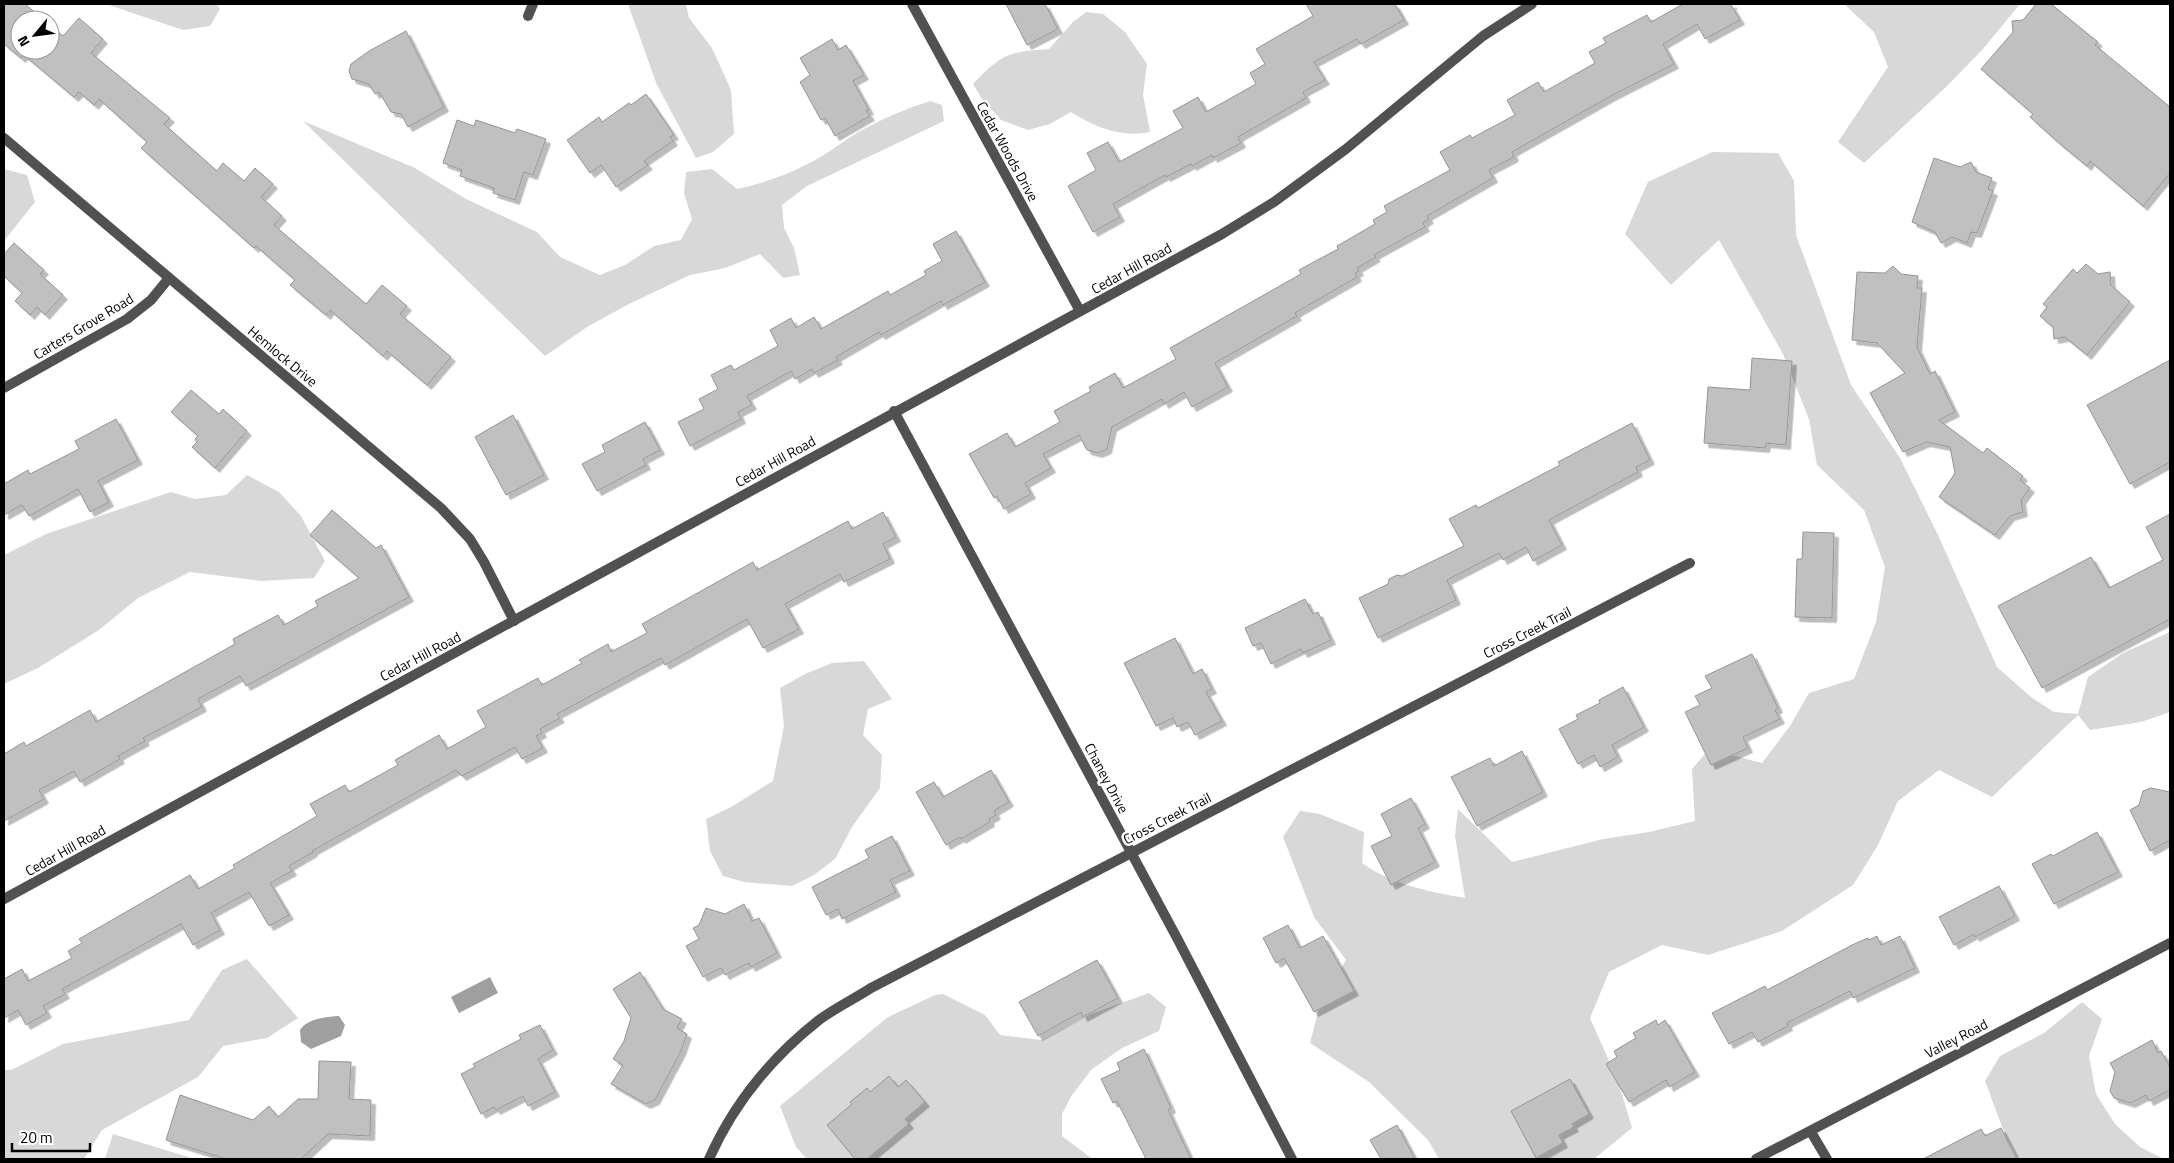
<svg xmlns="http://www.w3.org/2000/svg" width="2174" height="1163" viewBox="0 0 2174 1163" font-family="'Titillium Web',sans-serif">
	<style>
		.green { fill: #d8d8d8 }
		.water { fill: #9f9f9f }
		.building { fill: #c0c0c0; stroke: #959595; filter: url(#shadow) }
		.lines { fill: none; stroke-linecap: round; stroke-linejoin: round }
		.minor { stroke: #515151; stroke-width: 10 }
		.labels { text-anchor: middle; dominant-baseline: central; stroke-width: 5; stroke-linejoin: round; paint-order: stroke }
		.street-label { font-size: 14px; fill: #000; stroke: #fff }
	</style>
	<defs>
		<filter id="shadow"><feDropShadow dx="4.5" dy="4.5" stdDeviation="0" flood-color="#0004"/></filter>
	</defs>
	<rect width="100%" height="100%" fill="#fff"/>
	<g class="green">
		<polygon points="106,4 217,4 220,9 210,26 183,30"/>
		<polygon points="628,4 686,4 689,18 712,48 731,90 734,134 713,152 696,158 657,85"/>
		<polygon points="1844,4 2020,4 1983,49 1948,85 1864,163 1838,142 1888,67 1874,32"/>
		<path d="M1086,12L1103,14L1125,32L1147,64L1143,95L1150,132C1121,138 1095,127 1071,112L1050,124L1028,130L1001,120L982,99L973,84C1002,54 1007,52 1049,49L1073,22Z"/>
		<path d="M930,101L942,105L944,121L807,186L782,205L784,228L794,248L800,275L783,278L760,254L725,268L690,275L629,304L587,327L545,356L303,121L415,168L466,199L537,232L560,257L600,275L625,265L654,246L681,240L692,219L684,193L686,172L712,169L737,189C766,183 795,172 822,156C834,149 845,140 857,133C879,120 905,109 930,101Z"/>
		<path d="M1712,152L1778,153L1794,181L1796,235L1851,385L1900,458L1938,535L1997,667L2031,697L2054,712L2078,714L2088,677L2123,653L2170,632V712L2141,722L2090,730L2078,715L1992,797L1939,770L1898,801L1878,845L1853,885L1782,931L1708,955L1662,945L1609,972L1590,1018L1618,1081L1632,1128L1594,1159H1439L1428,1140L1369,1082L1310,1043L1321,1000L1346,960L1314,917L1283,837L1300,811L1320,814L1364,832L1362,863C1390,884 1430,892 1465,898L1455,836L1458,809L1512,862L1603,839L1649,832L1695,821L1692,769L1709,749L1762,763L1790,726L1809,693L1854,679L1876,622L1885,567L1864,510L1817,465L1809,419L1783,354L1719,240L1671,285L1625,234L1648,182Z"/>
		<polygon points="4,169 27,175 35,202 4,241"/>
		<polygon points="247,475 279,492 301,516 325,561 314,578 261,581 190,572 138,598 99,630 38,668 4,684 4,555 46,534 171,492 195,499 226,495"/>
		<polygon points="864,661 892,699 868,709 863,735 882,755 880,788 852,827 835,859 814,875 792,886 744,882 723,876 710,851 706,819 731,807 773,781 784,726 780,688 805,674 832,663"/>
		<polygon points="247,959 298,1018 267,1038 223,1046 198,1077 102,1130 84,1159 4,1159 4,1070 11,1070 63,1044 189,1020 222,970"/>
		<polygon points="1149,993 1166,1007 1159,1031 1122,1048 1092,1069 1072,1095 1062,1114 1062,1136 1091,1158 1126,1159 807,1159 796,1147 780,1106 888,1017 935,995 943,994 985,1015 1000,1035 1042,1040 1091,1014"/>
		<polygon points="2082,1002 2102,1019 2089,1056 2096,1094 2115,1124 2140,1147 2164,1159 2010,1159 2007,1140 1985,1081 2000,1056 2044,1033"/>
		<polygon points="113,1134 195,1159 105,1159"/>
	</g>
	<g class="water">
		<polygon points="490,977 498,993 459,1013 451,997"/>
		<path d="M339,1016L345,1025L341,1036L311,1049L301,1042L300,1030C308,1018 326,1017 339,1016Z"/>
	</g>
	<g class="building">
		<polygon points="4,4 25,4 44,20 20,20 20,50 50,50 50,25 63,36 79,18 103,39 91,53 170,118 164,124 217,171 223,163 244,181 255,168 273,184 261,197 282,216 274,225 366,304 382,285 407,306 400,314 451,357 427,385 387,351 383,356 330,310 326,315 290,285 295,280 256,246 254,248 141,148 147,142 99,99 94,105 79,92 74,97 24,55 21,58 4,44"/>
		<polygon points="1006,4 1045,4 1058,29 1027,45"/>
		<polygon points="1306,4 1395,4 1404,20 1361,44 1357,39 1314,62 1325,80 1303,92 1306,98 1238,137 1241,143 1213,158 1212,155 1192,166 1191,164 1166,177 1165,175 1113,204 1120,217 1093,232 1068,186 1096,170 1087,153 1108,142 1119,162 1183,128 1173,111 1198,97 1206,112 1256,84 1250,73 1265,64 1256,49 1313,16"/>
		<polygon points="1683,4 1733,4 1731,5 1740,20 1705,39 1697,24 1663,44 1674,64 1613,95 1512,152 1514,157 1489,170 1493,178 1427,216 1429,219 1423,223 1425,227 1374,255 1376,257 1357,268 1359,271 1355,273 1357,277 1295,313 1297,316 1215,363 1228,387 1192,407 1184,392 1164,404 1162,399 1112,427 1107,449 1098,453 1087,450 1079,435 1043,454 1051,468 1025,483 1031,494 1004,509 997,496 994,498 969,454 1007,433 1015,447 1060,422 1054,411 1091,391 1089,387 1115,373 1123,388 1176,359 1170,348 1301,274 1299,270 1338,249 1337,246 1375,224 1373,220 1387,212 1384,206 1450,170 1440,152 1470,135 1472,138 1515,115 1507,100 1538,82 1544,92 1595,63 1589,52 1606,43 1603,38 1647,15 1651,22"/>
		<polygon points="2036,4 2051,4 2098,42 2095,45 2170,107 2170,173 2143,206 2090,161 2087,166 2059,143 2030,117 2033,114 1981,69 2013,32 2012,21 2023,20"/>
		<polygon points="406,31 444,107 408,127 401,114 391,112 379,92 375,94 369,84 352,79 349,71 351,64 369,51"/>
		<polygon points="832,39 838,50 846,45 864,75 853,81 869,110 866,111 870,116 835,136 825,118 821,120 800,82 810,75 800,58"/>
		<polygon points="646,94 674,135 670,137 673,141 644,161 648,165 616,187 601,165 590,173 567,140 599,117 602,122 629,103 631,105"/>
		<polygon points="457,120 474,126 476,120 515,133 517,129 546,139 533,175 524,172 515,200 493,193 494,188 460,176 462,170 443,163"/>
		<polygon points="1934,158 1960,167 1971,162 1976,172 1992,178 1988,189 1993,191 1977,233 1971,232 1967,243 1952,237 1941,243 1935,232 1912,222"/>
		<polygon points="956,231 985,282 943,305 941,301 881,335 879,332 836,357 838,360 814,373 812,369 795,379 791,371 747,396 752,405 738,412 741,419 690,446 678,422 704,409 699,399 718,389 711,375 731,365 734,370 778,346 770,330 791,318 796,328 814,317 821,329 888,291 890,295 926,275 924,271 942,261 933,244"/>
		<polygon points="14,243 44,270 40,274 63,295 45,315 37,307 30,315 15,301 22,293 4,276 4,254"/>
		<polygon points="2086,264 2098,274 2110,272 2111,285 2130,302 2087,355 2065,337 2054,339 2053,327 2040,316 2047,307 2043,304 2073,269 2077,273"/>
		<polygon points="1893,266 1901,274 1918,276 1917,288 1922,288 1917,347 1930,374 1935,371 1955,412 1939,420 1983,453 1987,448 2023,476 2020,480 2030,488 2021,500 2023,512 2010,516 1995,535 1939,497 1955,473 1950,447 1926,442 1903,452 1870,393 1905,373 1877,343 1852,340 1857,272 1885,273"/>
		<polygon points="1752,358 1792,361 1786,445 1766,443 1765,448 1704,443 1708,387 1750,390"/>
		<polygon points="2170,360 2170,462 2130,484 2087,405"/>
		<polygon points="191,390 219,414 223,409 247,431 215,468 192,447 197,442 195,439 198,436 171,412"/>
		<polygon points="513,415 544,475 506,495 475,437"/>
		<polygon points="116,419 138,460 98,481 109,502 90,512 78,489 29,516 22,505 4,515 4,484 28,470 30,474 79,449 75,441"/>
		<polygon points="645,422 660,450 643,459 646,465 597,491 582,464 605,452 602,445"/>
		<polygon points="1632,423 1650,460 1636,467 1638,472 1549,520 1562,545 1533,561 1526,547 1503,560 1499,553 1447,580 1456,600 1378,638 1359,598 1388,584 1389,579 1397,575 1402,576 1464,546 1449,519 1476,505 1478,508 1560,465 1558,462"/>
		<polygon points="332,510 376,548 381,545 409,597 246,686 240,676 198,699 202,707 143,738 145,741 118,756 120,759 80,782 74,771 39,790 44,799 4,821 4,754 24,742 26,746 90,710 96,722 235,644 233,639 278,615 284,625 318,606 315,601 359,578 310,535"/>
		<polygon points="883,512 896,537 883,544 890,559 844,582 840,574 785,604 799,629 763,648 747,619 665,665 661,658 557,714 560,718 540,729 542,733 536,736 543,748 522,759 515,747 462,776 456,770 312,851 313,852 289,866 292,871 270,883 289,915 269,926 249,892 211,913 220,930 193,945 181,924 62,989 65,994 43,1006 47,1013 26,1025 18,1010 4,1018 4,979 22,969 28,981 72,958 68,951 82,943 79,939 190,875 198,889 235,868 233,865 317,816 310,804 345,785 349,792 398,765 395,760 439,735 447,749 486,727 477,711 538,678 542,685 582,663 579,660 608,644 611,652 647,633 642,624 753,562 757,570 848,521 852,529"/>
		<polygon points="2170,514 2170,619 2042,688 1998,606 2091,557 2109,588 2163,560 2146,527"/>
		<polygon points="1803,532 1834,533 1832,618 1795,617 1797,559 1802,559"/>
		<polygon points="1305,599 1313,614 1318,612 1331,640 1303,653 1301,649 1271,664 1261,643 1253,646 1245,628"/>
		<polygon points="1175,638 1193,674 1202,669 1212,689 1206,692 1222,721 1195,735 1188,722 1177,727 1173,718 1156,726 1124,663"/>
		<polygon points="1752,654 1778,708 1775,710 1780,719 1743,737 1748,748 1711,765 1685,712 1700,705 1695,696 1712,688 1705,676"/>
		<polygon points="1623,687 1644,727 1612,745 1618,757 1600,767 1594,755 1578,764 1559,729 1578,719 1576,715 1600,703 1599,700"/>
		<polygon points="1522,751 1543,792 1477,826 1451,777 1490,758 1494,766"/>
		<polygon points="991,770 1009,802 994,811 996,815 989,819 990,822 961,839 960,837 946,845 916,792 934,782 943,797"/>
		<polygon points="2151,788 2170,792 2170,840 2150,851 2130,810 2139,805 2143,791"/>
		<polygon points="1411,798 1425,824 1418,828 1435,862 1391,885 1371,846 1392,836 1381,814"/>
		<polygon points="2097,832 2118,872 2054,904 2032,864 2051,854 2053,856"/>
		<polygon points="892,836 910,871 890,880 896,892 842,919 838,909 826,915 812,887 869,858 865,850"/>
		<polygon points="1999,886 2015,916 1975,937 1974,934 1954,945 1939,917"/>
		<polygon points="744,904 752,921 759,918 777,953 751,967 749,963 725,975 721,968 703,977 686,946 699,939 693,928 699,925 706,908 725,914"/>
		<polygon points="1288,925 1300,948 1323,936 1354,991 1314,1012 1284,958 1276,963 1263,938"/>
		<polygon points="1877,936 1881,945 1900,936 1915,968 1853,998 1850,991 1787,1023 1788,1026 1758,1042 1752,1032 1729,1044 1712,1013 1765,986 1767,990 1854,944 1868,938 1869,940"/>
		<polygon points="1097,960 1118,998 1083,1017 1081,1012 1038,1036 1019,1002"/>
		<polygon points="640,972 663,1009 682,1019 677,1028 687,1034 681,1051 655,1100 646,1104 611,1084 623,1065 613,1059 624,1041 631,1018 613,989"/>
		<polygon points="1656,1020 1658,1025 1665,1020 1695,1072 1669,1087 1666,1080 1629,1102 1606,1064 1617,1057 1614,1051 1636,1038 1633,1033"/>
		<polygon points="540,1025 553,1050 538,1059 555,1092 528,1106 523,1096 496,1110 494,1107 481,1114 461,1074 475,1067 473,1064 521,1039 519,1035"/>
		<polygon points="2152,1040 2158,1053 2161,1051 2170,1067 2170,1090 2149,1101 2146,1095 2131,1103 2114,1098 2110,1091 2115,1072 2110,1063"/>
		<polygon points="1144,1049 1171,1108 1168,1110 1191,1159 1146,1159 1117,1101 1113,1103 1101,1079 1120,1070 1117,1063"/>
		<polygon points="319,1061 351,1062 349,1099 371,1100 370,1136 328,1134 301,1159 226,1159 166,1140 180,1095 253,1120 269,1106 278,1117 298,1099 318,1099"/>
		<polygon points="889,1076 898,1087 906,1080 925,1102 905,1119 909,1124 867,1159 855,1159 827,1125 852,1104 850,1102 867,1088 870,1092"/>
		<polygon points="1570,1079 1589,1114 1572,1124 1574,1127 1559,1135 1563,1143 1536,1158 1511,1111"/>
		<polygon points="1397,1125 1415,1159 1381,1159 1370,1140"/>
		<polygon points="2001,1128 2017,1159 1923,1159 1981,1129 1985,1136"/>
	</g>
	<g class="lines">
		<g class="minor">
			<polyline points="912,4 1080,311"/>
			<polyline points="528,16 533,4"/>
			<polyline points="4,138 441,508 470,539 484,562 514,621"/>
			<polyline points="4,388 127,319 151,300 169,278"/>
			<polyline points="894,411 1177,938 1292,1159"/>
			<path d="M4,899C408,675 816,456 1222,234L1274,202L1346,149L1483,36L1532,4"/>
			<polyline points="1811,1132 1827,1159"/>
			<path d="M709,1159C733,1105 772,1057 819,1020C835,1008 854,999 871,988L1690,563"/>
			<polyline points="1756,1159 2170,943"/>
		</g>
	</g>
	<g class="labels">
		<g class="street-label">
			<text transform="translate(1008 151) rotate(61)">Cedar Woods Drive</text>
			<text transform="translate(1131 268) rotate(-29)">Cedar Hill Road</text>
			<text transform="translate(83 326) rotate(-31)">Carters Grove Road</text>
			<text transform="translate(283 356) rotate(40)">Hemlock Drive</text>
			<text transform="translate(775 461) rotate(-29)">Cedar Hill Road</text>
			<text transform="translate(1527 632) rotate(-27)">Cross Creek Trail</text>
			<text transform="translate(420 656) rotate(-28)">Cedar Hill Road</text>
			<text transform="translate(1107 778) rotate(62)">Chaney Drive</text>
			<text transform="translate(1167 818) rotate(-27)">Cross Creek Trail</text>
			<text transform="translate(65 850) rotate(-29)">Cedar Hill Road</text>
			<text transform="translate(1956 1038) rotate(-27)">Valley Road</text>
		</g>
	</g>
	<rect width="2174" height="1163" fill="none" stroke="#000000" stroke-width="10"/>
	<g transform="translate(35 35) rotate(241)"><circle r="24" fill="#ffffff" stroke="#999999"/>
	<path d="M0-4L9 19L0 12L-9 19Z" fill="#000000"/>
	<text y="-8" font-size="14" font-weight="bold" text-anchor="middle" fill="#000000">N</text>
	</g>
	<path d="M12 1143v8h78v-8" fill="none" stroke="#000000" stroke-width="2.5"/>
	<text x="20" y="1143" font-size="15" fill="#000000" stroke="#ffffff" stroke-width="4" paint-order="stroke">20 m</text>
</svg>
